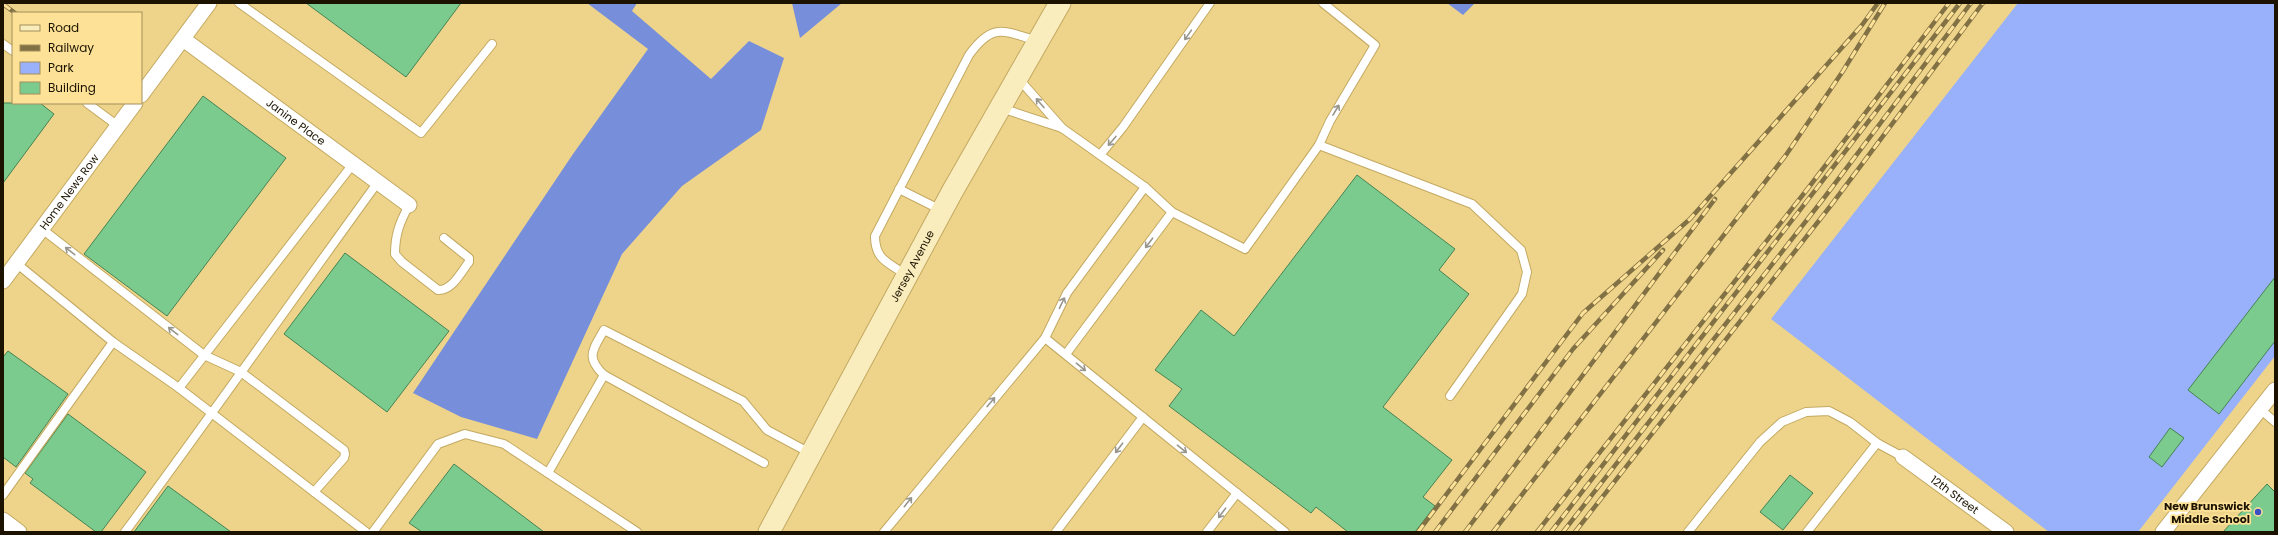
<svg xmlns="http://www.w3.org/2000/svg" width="2278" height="535" viewBox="0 0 2278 535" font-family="Poppins,sans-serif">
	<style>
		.green { fill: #99b1fa }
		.forest { fill: #778eda }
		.building { fill: #7ccb8e; stroke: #458354 }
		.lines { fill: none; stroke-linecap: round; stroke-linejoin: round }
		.lane-casing { stroke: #c3a961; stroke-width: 10 }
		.street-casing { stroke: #c3a961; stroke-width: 17 }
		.secondary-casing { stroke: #c3a961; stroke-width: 23 }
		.lane { stroke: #fff; stroke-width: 8 }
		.street { stroke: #fff; stroke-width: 15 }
		.secondary { stroke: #f9ecbd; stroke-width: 21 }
		.rail-casing { stroke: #827144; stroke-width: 4.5 }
		.rail { stroke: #fce197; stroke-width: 3; stroke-dasharray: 9; stroke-linecap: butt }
		.oneway { stroke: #98958c }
		.poi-dot { fill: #3a4fc2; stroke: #fce197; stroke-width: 1.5 }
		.labels { text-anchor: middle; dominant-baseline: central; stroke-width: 3.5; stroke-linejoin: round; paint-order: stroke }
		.street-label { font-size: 11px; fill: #1b1300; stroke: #fce197 }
		.poi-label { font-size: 11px; font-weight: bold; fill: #1b1300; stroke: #fce197; text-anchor: end }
	</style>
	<rect width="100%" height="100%" fill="#eed48b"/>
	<polygon class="green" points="2018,3 2275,3 2275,356 2138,532 2049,532 1771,319"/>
	<g class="forest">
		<polygon points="587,3 637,3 632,11 711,79 749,41 784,58 761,130 682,186 622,254 537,439 461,417 413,393 573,154 648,49"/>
		<polygon points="792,3 842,3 800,38"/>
		<polygon points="1447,3 1475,3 1463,15"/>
	</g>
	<g class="building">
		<polygon points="306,3 461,3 406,77"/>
		<polygon points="203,96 286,158 167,316 84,254"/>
		<polygon points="3,103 40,103 54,114 3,183"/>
		<polygon points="1357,175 1455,249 1439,270 1469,294 1383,407 1452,460 1423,497 1435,506 1415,532 1348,532 1316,507 1311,513 1169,406 1182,389 1155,370 1201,310 1234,336"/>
		<polygon points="345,253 449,331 387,412 284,334"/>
		<polygon points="2275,277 2275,341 2219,414 2188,390"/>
		<polygon points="8,351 68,394 16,467 3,457 3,357"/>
		<polygon points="68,414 146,472 101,532 96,532 30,483 33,479 25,473"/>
		<polygon points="2170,428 2184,438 2162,467 2149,457"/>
		<polygon points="454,464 544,532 422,532 409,523"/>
		<polygon points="1790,475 1813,493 1783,530 1760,512"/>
		<polygon points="2267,484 2275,492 2275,532 2223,532"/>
		<polygon points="168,486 231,532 134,532"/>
	</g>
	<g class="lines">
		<defs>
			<g id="lane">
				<polyline points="239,3 421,133 492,44"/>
				<polyline points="3,44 13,51"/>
				<polyline points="1018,78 1062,128"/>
				<polyline points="87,103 118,126"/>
				<polyline points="1001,108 1062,128 1145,187 1172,212 1245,249 1319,145 1472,204 1521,250 1527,272 1522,294 1450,396"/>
				<polyline points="1319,145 1330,121 1375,45 1323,3"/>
				<polyline points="1100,155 1123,127 1210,3"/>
				<polyline points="899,189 941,210"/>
				<path d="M409,205C400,222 395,234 395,254L402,262L438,290C452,291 461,272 469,262V258L444,238"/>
				<polyline points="42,229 204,355 241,372 344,450 345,454 344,458 314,492"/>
				<polyline points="16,263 113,342 179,388 366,532"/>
				<path d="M906,275C888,262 875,260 875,236L969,55C993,22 1003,31 1038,41"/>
				<polyline points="1045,338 1067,293 1145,187"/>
				<polyline points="1066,354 1172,212"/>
				<polyline points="179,388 353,164"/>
				<polyline points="2260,409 2275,422"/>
				<polyline points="1877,443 1903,457"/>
				<path d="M764,463L604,375C585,357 593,350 604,330L743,401L767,430L810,453"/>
				<polyline points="548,473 604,375"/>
				<polyline points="3,495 113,342"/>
				<path d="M125,532C211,416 293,299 378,182"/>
				<polyline points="373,532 438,444 465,434 504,444 637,532"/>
				<polyline points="884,532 1045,338 1285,532"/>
				<polyline points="1056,532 1143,417"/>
				<polyline points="1207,532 1237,493"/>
				<polyline points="1688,532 1760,442 1782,422 1806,412 1829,411 1850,422 1877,443 1807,532"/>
			</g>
			<g id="street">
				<path id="s1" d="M183,39L409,205"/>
				<polyline points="141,95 209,3"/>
				<path id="s2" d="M3,281L135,103"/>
				<path id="s3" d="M1903,457L2006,532"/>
				<polyline points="3,520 19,532"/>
				<polyline points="2163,532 2275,390"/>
			</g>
			<g id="secondary">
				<path id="s4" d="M769,532L952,192L1060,3"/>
			</g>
		</defs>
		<use href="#lane" class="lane-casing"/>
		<use href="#street" class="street-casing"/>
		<use href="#secondary" class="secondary-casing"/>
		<use href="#lane" class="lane"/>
		<use href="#street" class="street"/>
		<use href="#secondary" class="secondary"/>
		<defs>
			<g id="rail">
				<polyline points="3,4 15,13"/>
				<polyline points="1418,532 1583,313 1690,219 1862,25 1878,3"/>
				<polyline points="1435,532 1573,349 1663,250"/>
				<polyline points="1465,532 1715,199"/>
				<polyline points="1493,532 1786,155 1843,71 1885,3"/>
				<polyline points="1537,532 1809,187 1949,3"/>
				<polyline points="1551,532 1960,3"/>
				<polyline points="1563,532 1824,198 1971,3"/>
				<polyline points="1575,532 1832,204 1983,3"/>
			</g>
		</defs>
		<use href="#rail" class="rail-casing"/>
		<use href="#rail" class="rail"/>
	</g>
	<defs><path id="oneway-shaft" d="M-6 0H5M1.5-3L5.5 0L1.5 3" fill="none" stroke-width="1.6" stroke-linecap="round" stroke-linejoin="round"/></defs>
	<g class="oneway">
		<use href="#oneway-shaft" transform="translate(1188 35) rotate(125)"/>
		<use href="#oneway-shaft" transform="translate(1040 103) rotate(-131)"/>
		<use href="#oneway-shaft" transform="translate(1336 110) rotate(-59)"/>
		<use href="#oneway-shaft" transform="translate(1112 141) rotate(131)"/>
		<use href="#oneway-shaft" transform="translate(1149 243) rotate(127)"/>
		<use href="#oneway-shaft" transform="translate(70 251) rotate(-142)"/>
		<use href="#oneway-shaft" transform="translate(1062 303) rotate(-64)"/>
		<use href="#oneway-shaft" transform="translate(173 331) rotate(-142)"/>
		<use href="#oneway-shaft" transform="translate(1081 367) rotate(39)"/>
		<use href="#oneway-shaft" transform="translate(991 402) rotate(-50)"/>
		<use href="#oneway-shaft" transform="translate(1119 448) rotate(127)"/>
		<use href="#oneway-shaft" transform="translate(1182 449) rotate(39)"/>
		<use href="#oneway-shaft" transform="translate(908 502) rotate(-51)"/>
		<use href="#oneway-shaft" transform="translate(1222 513) rotate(127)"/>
	</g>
	<circle class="poi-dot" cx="2258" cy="512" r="4"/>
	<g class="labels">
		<g class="street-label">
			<text stroke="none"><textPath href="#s1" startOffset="140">Janine Place</textPath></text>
			<text stroke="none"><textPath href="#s2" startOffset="111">Home News Row</textPath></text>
			<text stroke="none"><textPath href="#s4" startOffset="302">Jersey Avenue</textPath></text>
			<text stroke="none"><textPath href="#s3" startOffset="64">12th Street</textPath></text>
		</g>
		<g class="poi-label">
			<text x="2250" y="506">New Brunswick<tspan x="2250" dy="13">Middle School</tspan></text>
		</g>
	</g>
	<rect width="2278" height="535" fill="none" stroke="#1b1300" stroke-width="8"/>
	<rect x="12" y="12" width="130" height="92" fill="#fce197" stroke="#a28f5b"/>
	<rect x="20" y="25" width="20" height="6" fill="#f9ecbd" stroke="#a28f5b"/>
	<text x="48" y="32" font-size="12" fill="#1b1300">Road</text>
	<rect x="20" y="45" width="20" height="6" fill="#827144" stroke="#a28f5b"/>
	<text x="48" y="52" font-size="12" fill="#1b1300">Railway</text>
	<rect x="20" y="62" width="20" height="12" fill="#99b1fa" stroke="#a28f5b"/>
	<text x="48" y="72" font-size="12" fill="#1b1300">Park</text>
	<rect x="20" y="82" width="20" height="12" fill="#7ccb8e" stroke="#a28f5b"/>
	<text x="48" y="92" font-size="12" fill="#1b1300">Building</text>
</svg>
